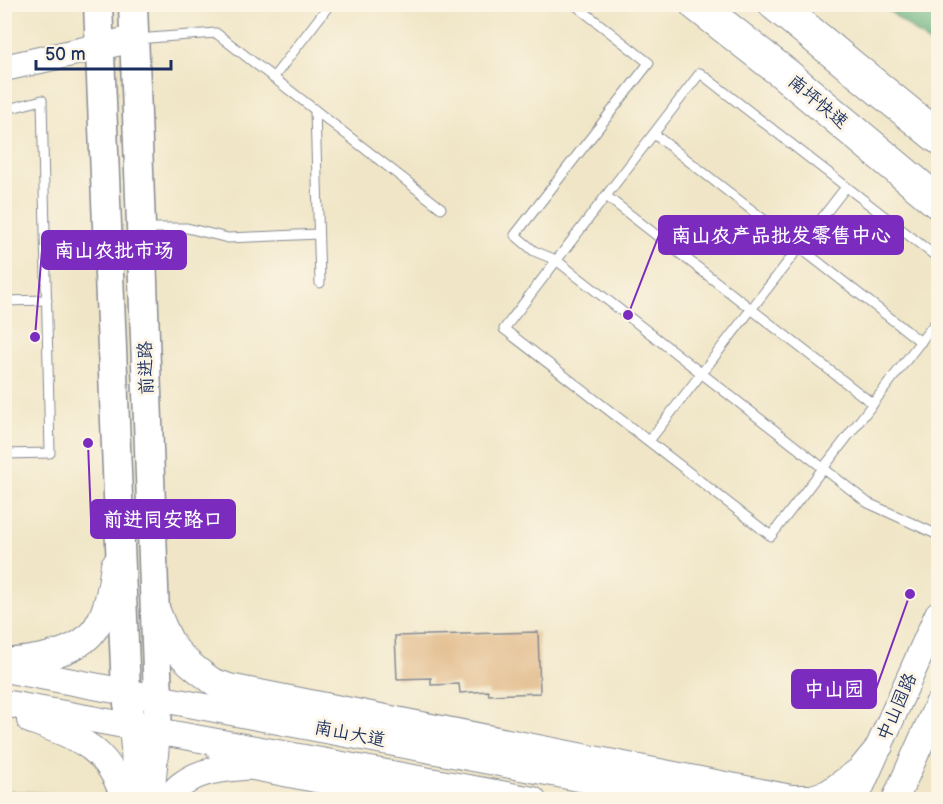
<svg xmlns="http://www.w3.org/2000/svg" width="943" height="804" viewBox="0 0 943 804" font-family="'Balsamiq Sans','LXGW WenKai TC',sans-serif">
	<style>
		.green { fill: #7ed091; stroke: #4c8078; stroke-width: 1.5 }
		.forest { fill: #66b27b; stroke: #40706c; stroke-width: 1.5 }
		.building { fill: #e1b988 }
		.lines { fill: none; stroke-linecap: round; stroke-linejoin: round }
		.lane-casing { stroke: #868a92; stroke-width: 11 }
		.secondary-casing { stroke: #868a92; stroke-width: 28 }
		.primary-casing { stroke: #868a92; stroke-width: 31 }
		.highway-casing { stroke: #868a92; stroke-width: 35 }
		.lane { stroke: #fff; stroke-width: 9 }
		.secondary { stroke: #fff; stroke-width: 26 }
		.primary { stroke: #fff; stroke-width: 28 }
		.highway { stroke: #fff; stroke-width: 33 }
		.labels { text-anchor: middle; dominant-baseline: central; stroke-width: 6; stroke-linejoin: round; paint-order: stroke }
		.street-label { font-size: 18px; fill: #1b2f5e; stroke: #fcf5e5 }
		.leader { fill: none; stroke: #7b2cbf; stroke-width: 2 }
		.callout-dot { fill: #7b2cbf; stroke: #fcf5e5; stroke-width: 2 }
		.callout { fill: #7b2cbf; stroke: #7b2cbf; stroke-width: 2 }
		.callout-label { font-size: 20px; text-anchor: middle; font-weight: bold; fill: #fff }
	</style>
	<rect width="100%" height="100%" fill="#fcf5e5"/>
	<filter id="ink" filterUnits="userSpaceOnUse"><feTurbulence type="fractalNoise" baseFrequency=".0167" numOctaves="2"/><feDisplacementMap in="SourceGraphic" scale="12" xChannelSelector="R" yChannelSelector="G"/><feConvolveMatrix kernelMatrix="1 2 1 2 8 2 1 2 1" color-interpolation-filters="sRGB"/></filter>
	<filter id="wash" filterUnits="userSpaceOnUse"><feTurbulence type="fractalNoise" baseFrequency=".008" numOctaves="4" result="noise"/><feDisplacementMap in="SourceGraphic" scale="24" xChannelSelector="R" yChannelSelector="G"/><feGaussianBlur stdDeviation="1.35" result="paint"/><feColorMatrix in="noise" values="0 0 0 0 0 0 0 0 0 0 0 0 0 0 0 0 0 1.4 0 .05"/><feComposite in="paint" operator="in"/></filter>
	<g filter="url(#wash)">
		<rect width="100%" height="100%" fill="#f0e6c7"/>
		<polygon class="green" points="5,791 62,795 62,799 5,799"/>
		<polygon class="forest" points="882,5 938,5 938,50"/>
		<g id="blocks">
			<polygon class="building" points="538,632 540,693 489,695 488,691 460,693 459,684 431,685 431,678 397,679 395,636"/>
		</g>
	</g>
	<g filter="url(#ink)">
		<use href="#blocks" fill-opacity="0" stroke="#868a92" stroke-width="1.5"/>
		<g class="lines">
			<defs>
				<g id="lane">
					<polyline points="574,4 649,63 515,235 534,251 556,260 868,503 938,535"/>
					<polyline points="136,39 216,33 441,208"/>
					<polyline points="273,78 330,4"/>
					<polyline points="4,110 42,100 50,453 4,454"/>
					<polyline points="315,110 320,283"/>
					<polyline points="654,134 921,342"/>
					<polyline points="606,196 873,404"/>
					<polyline points="143,228 187,228 228,238 318,234"/>
					<polyline points="938,258 700,73 504,329 771,536 938,319"/>
					<polyline points="4,301 47,300"/>
					<polyline points="649,441 846,187"/>
				</g>
				<g id="secondary">
					<polyline points="4,68 134,39"/>
					<path d="M156,608C161,621 166,635 174,647C188,665 207,677 225,690"/>
					<path d="M4,662C31,660 72,655 91,634C107,616 111,588 114,565"/>
					<polyline points="4,669 695,800"/>
					<polyline points="212,681 229,687 791,798 812,798 828,793 860,770 880,746"/>
					<polyline points="4,703 533,800"/>
					<path d="M30,720C76,737 110,747 124,800"/>
					<path d="M132,727C135,751 136,775 133,800"/>
					<polyline points="219,748 248,766 424,800"/>
					<polyline points="151,800 157,732"/>
					<path d="M167,800C172,794 177,787 184,783C204,768 229,769 252,766"/>
					<polyline points="855,800 938,614"/>
					<polyline points="895,800 938,704"/>
				</g>
				<g id="primary">
					<polyline points="98,4 126,692 132,727"/>
					<polyline points="133,4 158,698 157,732"/>
				</g>
				<g id="highway">
					<polyline points="696,4 785,74 938,202"/>
					<polyline points="775,4 938,137"/>
				</g>
			</defs>
			<use href="#lane" class="lane-casing"/>
			<use href="#secondary" class="secondary-casing"/>
			<use href="#primary" class="primary-casing"/>
			<use href="#highway" class="highway-casing"/>
			<use href="#lane" class="lane"/>
			<use href="#secondary" class="secondary"/>
			<use href="#primary" class="primary"/>
			<use href="#highway" class="highway"/>
		</g>
	</g>
	<g class="labels">
		<g class="street-label">
			<text transform="translate(818 102) rotate(40)">南坪快速</text>
			<text transform="translate(146 368) rotate(-92)">前进路</text>
			<text transform="translate(897 707) rotate(-66)">中山园路</text>
			<text transform="translate(350 734) rotate(11)">南山大道</text>
		</g>
	</g>
	<path class="leader" d="M628 315L659 235M35 337L42 250M88 443L91 519M910 594L876 689"/>
	<g class="callout-dot">
		<circle cx="628" cy="315" r="6"/>
		<circle cx="35" cy="337" r="6"/>
		<circle cx="88" cy="443" r="6"/>
		<circle cx="910" cy="594" r="6"/>
	</g>
	<g class="callout">
		<rect x="659" y="216" width="244" height="38" rx="6"/>
		<rect x="42" y="231" width="144" height="38" rx="6"/>
		<rect x="91" y="500" width="144" height="38" rx="6"/>
		<rect x="792" y="670" width="84" height="38" rx="6"/>
	</g>
	<g class="callout-label">
		<text x="781" y="242">南山农产品批发零售中心</text>
		<text x="114" y="257">南山农批市场</text>
		<text x="163" y="526">前进同安路口</text>
		<text x="834" y="696">中山园</text>
	</g>
	<rect width="943" height="804" fill="none" stroke="#fcf5e5" stroke-width="24"/>
	<path d="M36 60v9h135v-9" fill="none" stroke="#1b2f5e" stroke-width="3"/>
	<text x="45" y="60" font-size="18" fill="#1b2f5e" stroke="#fcf5e5" stroke-width="4.5" paint-order="stroke">50 m</text>
</svg>
